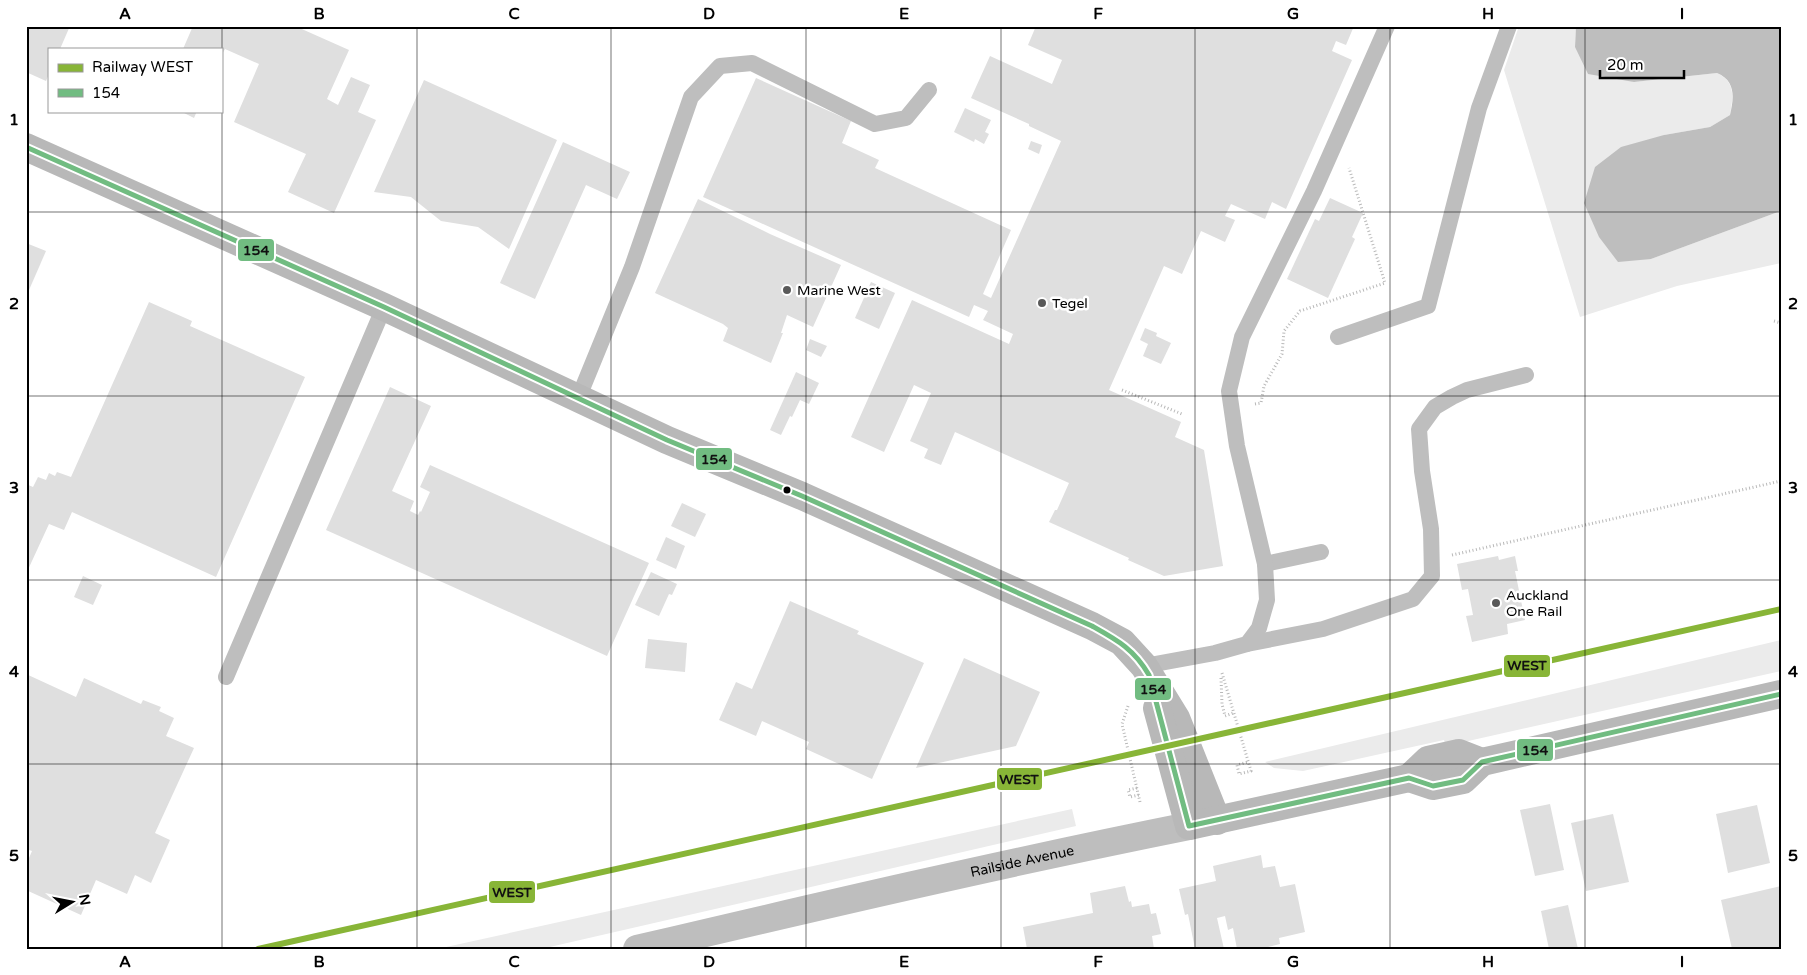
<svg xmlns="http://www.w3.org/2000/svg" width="1807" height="975" viewBox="0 0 1807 975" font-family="'Varela Round',sans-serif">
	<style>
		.green { fill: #ebebeb }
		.water { fill: #bebebe }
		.building { fill: #dfdfdf }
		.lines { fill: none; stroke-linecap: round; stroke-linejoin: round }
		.path { stroke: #b9b9b9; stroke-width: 3; stroke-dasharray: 1 2.5; stroke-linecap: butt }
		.service { stroke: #bebebe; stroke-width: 16 }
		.minor { stroke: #bebebe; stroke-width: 28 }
		.secondary { stroke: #b8b8b8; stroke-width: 28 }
		.bus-1-casing { stroke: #fff; stroke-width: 9 }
		.bus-1 { stroke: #71bc81; stroke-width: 5 }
		.rail-1-casing { stroke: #fff; stroke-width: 10 }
		.rail-1 { stroke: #88b537; stroke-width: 6 }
		.grid { fill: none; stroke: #000; stroke-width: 1; stroke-opacity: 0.55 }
		.poi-dot { fill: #595959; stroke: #fff; stroke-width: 2 }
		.bus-dot { fill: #000; stroke: #fff; stroke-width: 2 }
		.labels { text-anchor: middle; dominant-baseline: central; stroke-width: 5; stroke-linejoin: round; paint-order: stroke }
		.poi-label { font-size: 14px; fill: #000; stroke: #fff; text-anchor: start }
		.street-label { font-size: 14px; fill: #000; stroke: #fff }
		.line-badge { stroke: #fff; stroke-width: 2 }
		.pale-badge-label { font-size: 14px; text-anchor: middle; font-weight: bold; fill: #111 }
		.neatline { fill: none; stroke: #000; stroke-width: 2 }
		.grid-label { font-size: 16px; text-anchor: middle; font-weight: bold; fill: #000 }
	</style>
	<rect width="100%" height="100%" fill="#fff"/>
	<g class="green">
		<path d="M1519,26H1576L1575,47L1634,82L1717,73C1736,82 1733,97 1730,115L1710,127L1664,135L1651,259L1781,211V263L1677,286L1580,317L1504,70Z"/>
		<polygon points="1781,640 1781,671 1446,746 1444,740 1303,771 1274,768 1265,762"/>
		<polygon points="1072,809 1076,826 541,949 437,949"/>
	</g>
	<path class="water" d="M1576,26H1781V211L1651,259L1618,262L1599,237L1584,203L1595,167L1621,147L1664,135L1710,127L1730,115C1734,98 1736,81 1717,73L1634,82L1588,74L1575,47Z"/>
	<g class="building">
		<polygon points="26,26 70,26 60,49 49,49 49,74 46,81 26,72"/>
		<polygon points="193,26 295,26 349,50 327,99 338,105 351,77 370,85 358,112 376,120 334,213 288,192 306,154 234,122 259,64 225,49 221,56 221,49 183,49"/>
		<polygon points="1036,26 1354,26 1346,45 1336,41 1332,51 1352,60 1286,209 1272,202 1265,219 1231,204 1225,216 1235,220 1225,242 1201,231 1182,274 1164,266 1109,390 1181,422 1175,437 1204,450 1223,566 1164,576 1128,560 1129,558 1049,522 1055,510 1057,510 1069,483 955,432 941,465 924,458 928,449 910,441 931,393 914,385 884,452 851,437 912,300 1009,344 1013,334 983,320 988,311 974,305 969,317 703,197 756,78 851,121 842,143 879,160 875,168 1011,230 983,294 991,298 1061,141 1029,126 1029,124 971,98 990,56 1052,84 1062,60 1028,45"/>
		<polygon points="424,80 557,140 509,249 478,227 441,221 411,197 374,192"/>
		<polygon points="965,108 991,120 985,132 989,134 984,144 975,139 974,142 954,132"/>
		<polygon points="180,111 197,111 194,118"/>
		<polygon points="1031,141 1042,145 1039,154 1028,149"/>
		<polygon points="563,142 630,172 617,199 586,185 535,299 500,283"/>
		<polygon points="1330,198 1363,213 1352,237 1355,239 1328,298 1287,279 1315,219 1319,221"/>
		<polygon points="698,199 770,234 841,265 813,327 787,315 781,333 783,333 771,363 723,341 728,328 723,324 655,293"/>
		<polygon points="26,243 46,251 26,297"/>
		<polygon points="871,282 895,293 879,329 855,318"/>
		<polygon points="149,302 192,321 190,326 305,377 216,577 72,512 64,530 49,524 26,574 26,484 33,487 38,477 46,480 49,473 55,476 57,472 71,477"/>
		<polygon points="1145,328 1157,333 1156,336 1171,343 1161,364 1143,356 1148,344 1140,340"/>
		<polygon points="810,339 827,346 821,357 806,350"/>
		<polygon points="796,372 819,383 809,404 800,400 792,417 790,416 781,435 770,430"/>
		<polygon points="390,387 431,406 392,491 414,501 410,511 418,515 420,511 421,512 430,492 420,487 430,465 649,563 607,656 326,530"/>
		<polygon points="682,503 706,514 695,537 671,526"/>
		<polygon points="666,537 685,546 676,569 656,560"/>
		<polygon points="1498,556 1499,560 1515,556 1518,571 1515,571 1525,620 1507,624 1508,634 1472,642 1466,616 1473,615 1468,589 1462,590 1457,564"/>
		<polygon points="651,572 677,584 672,595 669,594 659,616 635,605"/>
		<polygon points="83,576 102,585 93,605 74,597"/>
		<polygon points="790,601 859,631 857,634 924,663 872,779 806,749 809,742 762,721 756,736 719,720 736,682 752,689"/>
		<polygon points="648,639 687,643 685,672 645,668"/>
		<polygon points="964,658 1040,692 1016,746 916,768"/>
		<polygon points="26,674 76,697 84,678 141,704 143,700 161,707 159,711 174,718 166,736 194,748 155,833 170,840 151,883 135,875 127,894 96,880 81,915 26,890 26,865 32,851 26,849"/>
		<polygon points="1550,804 1564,870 1535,876 1520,810"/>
		<polygon points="1757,805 1770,863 1728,873 1716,814"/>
		<polygon points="1613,814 1629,882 1586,891 1571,823"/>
		<polygon points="1261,855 1263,868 1275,866 1280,887 1295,884 1305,932 1279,938 1280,944 1260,949 1237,949 1233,928 1228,930 1225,916 1217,918 1224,949 1195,949 1188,914 1185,915 1179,889 1216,881 1213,866"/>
		<polygon points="1125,886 1129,902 1131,901 1132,907 1149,904 1151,914 1156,913 1161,934 1152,936 1154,949 1027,949 1023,927 1093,913 1090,893"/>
		<polygon points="1781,886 1781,949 1732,949 1721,900"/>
		<polygon points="1568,905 1578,949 1549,949 1541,911"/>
	</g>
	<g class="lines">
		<g class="path">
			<polyline points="1774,321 1781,323"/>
			<polyline points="1122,390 1182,414"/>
			<polyline points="1255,404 1261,403 1264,386 1282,354 1284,331 1300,311 1385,283 1349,168"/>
			<polyline points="1452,555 1781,481"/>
			<polyline points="1222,673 1251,771 1239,774 1237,765 1248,762"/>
			<polyline points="1221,678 1222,704 1225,716 1233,713"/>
			<polyline points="1128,706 1122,724 1140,802"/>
			<polyline points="1137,788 1128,790 1130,797 1139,795"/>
		</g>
		<g class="service">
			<polyline points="1338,337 1428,306 1479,108 1509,26"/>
			<polyline points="578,399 632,267 691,97 720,66 752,63 875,124 906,118 929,90"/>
			<polyline points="1265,564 1321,552"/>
			<polyline points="1247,644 1323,629 1413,599 1432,576 1431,529 1422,471 1419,429 1435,407 1452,397 1467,390 1526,375"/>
			<polyline points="1144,666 1215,653 1247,644 1259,628 1267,600 1265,564 1237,446 1229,391 1242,337 1314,191 1387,26"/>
			<polyline points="226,677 384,307"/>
		</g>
		<path class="minor" id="s1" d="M637,949C820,906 1004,863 1189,826"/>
		<g class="secondary">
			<polyline points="26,147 384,307 667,440 802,496 1092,626 1122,642 1144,666 1176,718 1217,821"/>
			<polyline points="1157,708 1189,826 1409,778 1433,786 1463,780 1482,762 1781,694"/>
			<polyline points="1409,778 1428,760 1459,753 1482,762"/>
		</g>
		<defs>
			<path id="bus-1" d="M26,147L384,307L667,440L802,496L1092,626C1117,640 1134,649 1149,675L1189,826L1409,778L1433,786L1463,780L1482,762L1781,694"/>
		</defs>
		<use href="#bus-1" class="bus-1-casing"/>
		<use href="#bus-1" class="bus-1"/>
		<defs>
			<polyline id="rail-1" points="258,949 1781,609"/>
		</defs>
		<use href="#rail-1" class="rail-1-casing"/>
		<use href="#rail-1" class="rail-1"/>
	</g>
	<path class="grid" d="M222,26V949M417,26V949M611,26V949M806,26V949M1001,26V949M1195,26V949M1390,26V949M1585,26V949M26,212H1781M26,396H1781M26,580H1781M26,764H1781"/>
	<g class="poi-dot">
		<circle cx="787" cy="290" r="5"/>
		<circle cx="1042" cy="303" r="5"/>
		<circle cx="1496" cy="603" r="5"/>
	</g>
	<circle class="bus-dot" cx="787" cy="490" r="4.5"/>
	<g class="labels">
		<g class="poi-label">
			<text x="797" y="290">Marine West</text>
			<text x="1052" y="303">Tegel</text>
			<text x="1506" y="595">Auckland<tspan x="1506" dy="16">One Rail</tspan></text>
		</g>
		<g class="street-label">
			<text stroke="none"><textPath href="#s1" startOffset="395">Railside Avenue</textPath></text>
		</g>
	</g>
	<g class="line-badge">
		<rect x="237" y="238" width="38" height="24" rx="5" fill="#71bc81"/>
		<rect x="695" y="447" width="38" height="24" rx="5" fill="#71bc81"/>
		<rect x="1503" y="654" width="48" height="24" rx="5" fill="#88b537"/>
		<rect x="1134" y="677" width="38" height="24" rx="5" fill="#71bc81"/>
		<rect x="1516" y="738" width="38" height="24" rx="5" fill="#71bc81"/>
		<rect x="996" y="767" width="47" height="24" rx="5" fill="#88b537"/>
		<rect x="488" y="880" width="48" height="24" rx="5" fill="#88b537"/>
	</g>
	<g class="pale-badge-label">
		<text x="256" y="255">154</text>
		<text x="714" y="464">154</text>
		<text x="1527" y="670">WEST</text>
		<text x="1153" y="694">154</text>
		<text x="1535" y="755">154</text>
		<text x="1019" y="784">WEST</text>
		<text x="512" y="897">WEST</text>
	</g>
	<rect width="1807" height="975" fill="none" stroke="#ffffff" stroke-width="55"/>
	<rect x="48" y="48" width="175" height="65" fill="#ffffff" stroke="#999999"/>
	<rect x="58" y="64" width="25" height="8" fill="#88b537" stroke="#999999"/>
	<text x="92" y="72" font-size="15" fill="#000000">Railway WEST</text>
	<rect x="58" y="89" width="25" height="8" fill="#71bc81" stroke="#999999"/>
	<text x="92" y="98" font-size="15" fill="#000000">154</text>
	<g transform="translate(72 902) rotate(80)" stroke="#ffffff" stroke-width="4" paint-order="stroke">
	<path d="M0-4L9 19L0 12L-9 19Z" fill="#000000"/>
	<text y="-8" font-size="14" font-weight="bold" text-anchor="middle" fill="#000000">N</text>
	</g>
	<path d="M1600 70v8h84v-8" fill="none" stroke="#000000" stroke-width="2.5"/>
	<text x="1607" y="70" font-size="15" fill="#000000" stroke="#ffffff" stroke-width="4" paint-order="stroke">20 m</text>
	<rect x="28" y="28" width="1752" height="920" class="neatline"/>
	<g class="grid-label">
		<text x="125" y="19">A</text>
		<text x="319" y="19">B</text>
		<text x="514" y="19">C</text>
		<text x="709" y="19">D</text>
		<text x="904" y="19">E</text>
		<text x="1098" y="19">F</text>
		<text x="1293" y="19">G</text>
		<text x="1488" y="19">H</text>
		<text x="1682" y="19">I</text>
		<text x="14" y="125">1</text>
		<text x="1793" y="125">1</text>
		<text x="14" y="309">2</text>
		<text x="1793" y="309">2</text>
		<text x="14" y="493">3</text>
		<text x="1793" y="493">3</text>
		<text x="14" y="677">4</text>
		<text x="1793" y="677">4</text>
		<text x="14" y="861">5</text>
		<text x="1793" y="861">5</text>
		<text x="125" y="967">A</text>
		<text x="319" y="967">B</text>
		<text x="514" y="967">C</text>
		<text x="709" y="967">D</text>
		<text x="904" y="967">E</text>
		<text x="1098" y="967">F</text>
		<text x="1293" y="967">G</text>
		<text x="1488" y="967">H</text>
		<text x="1682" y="967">I</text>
	</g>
</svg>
